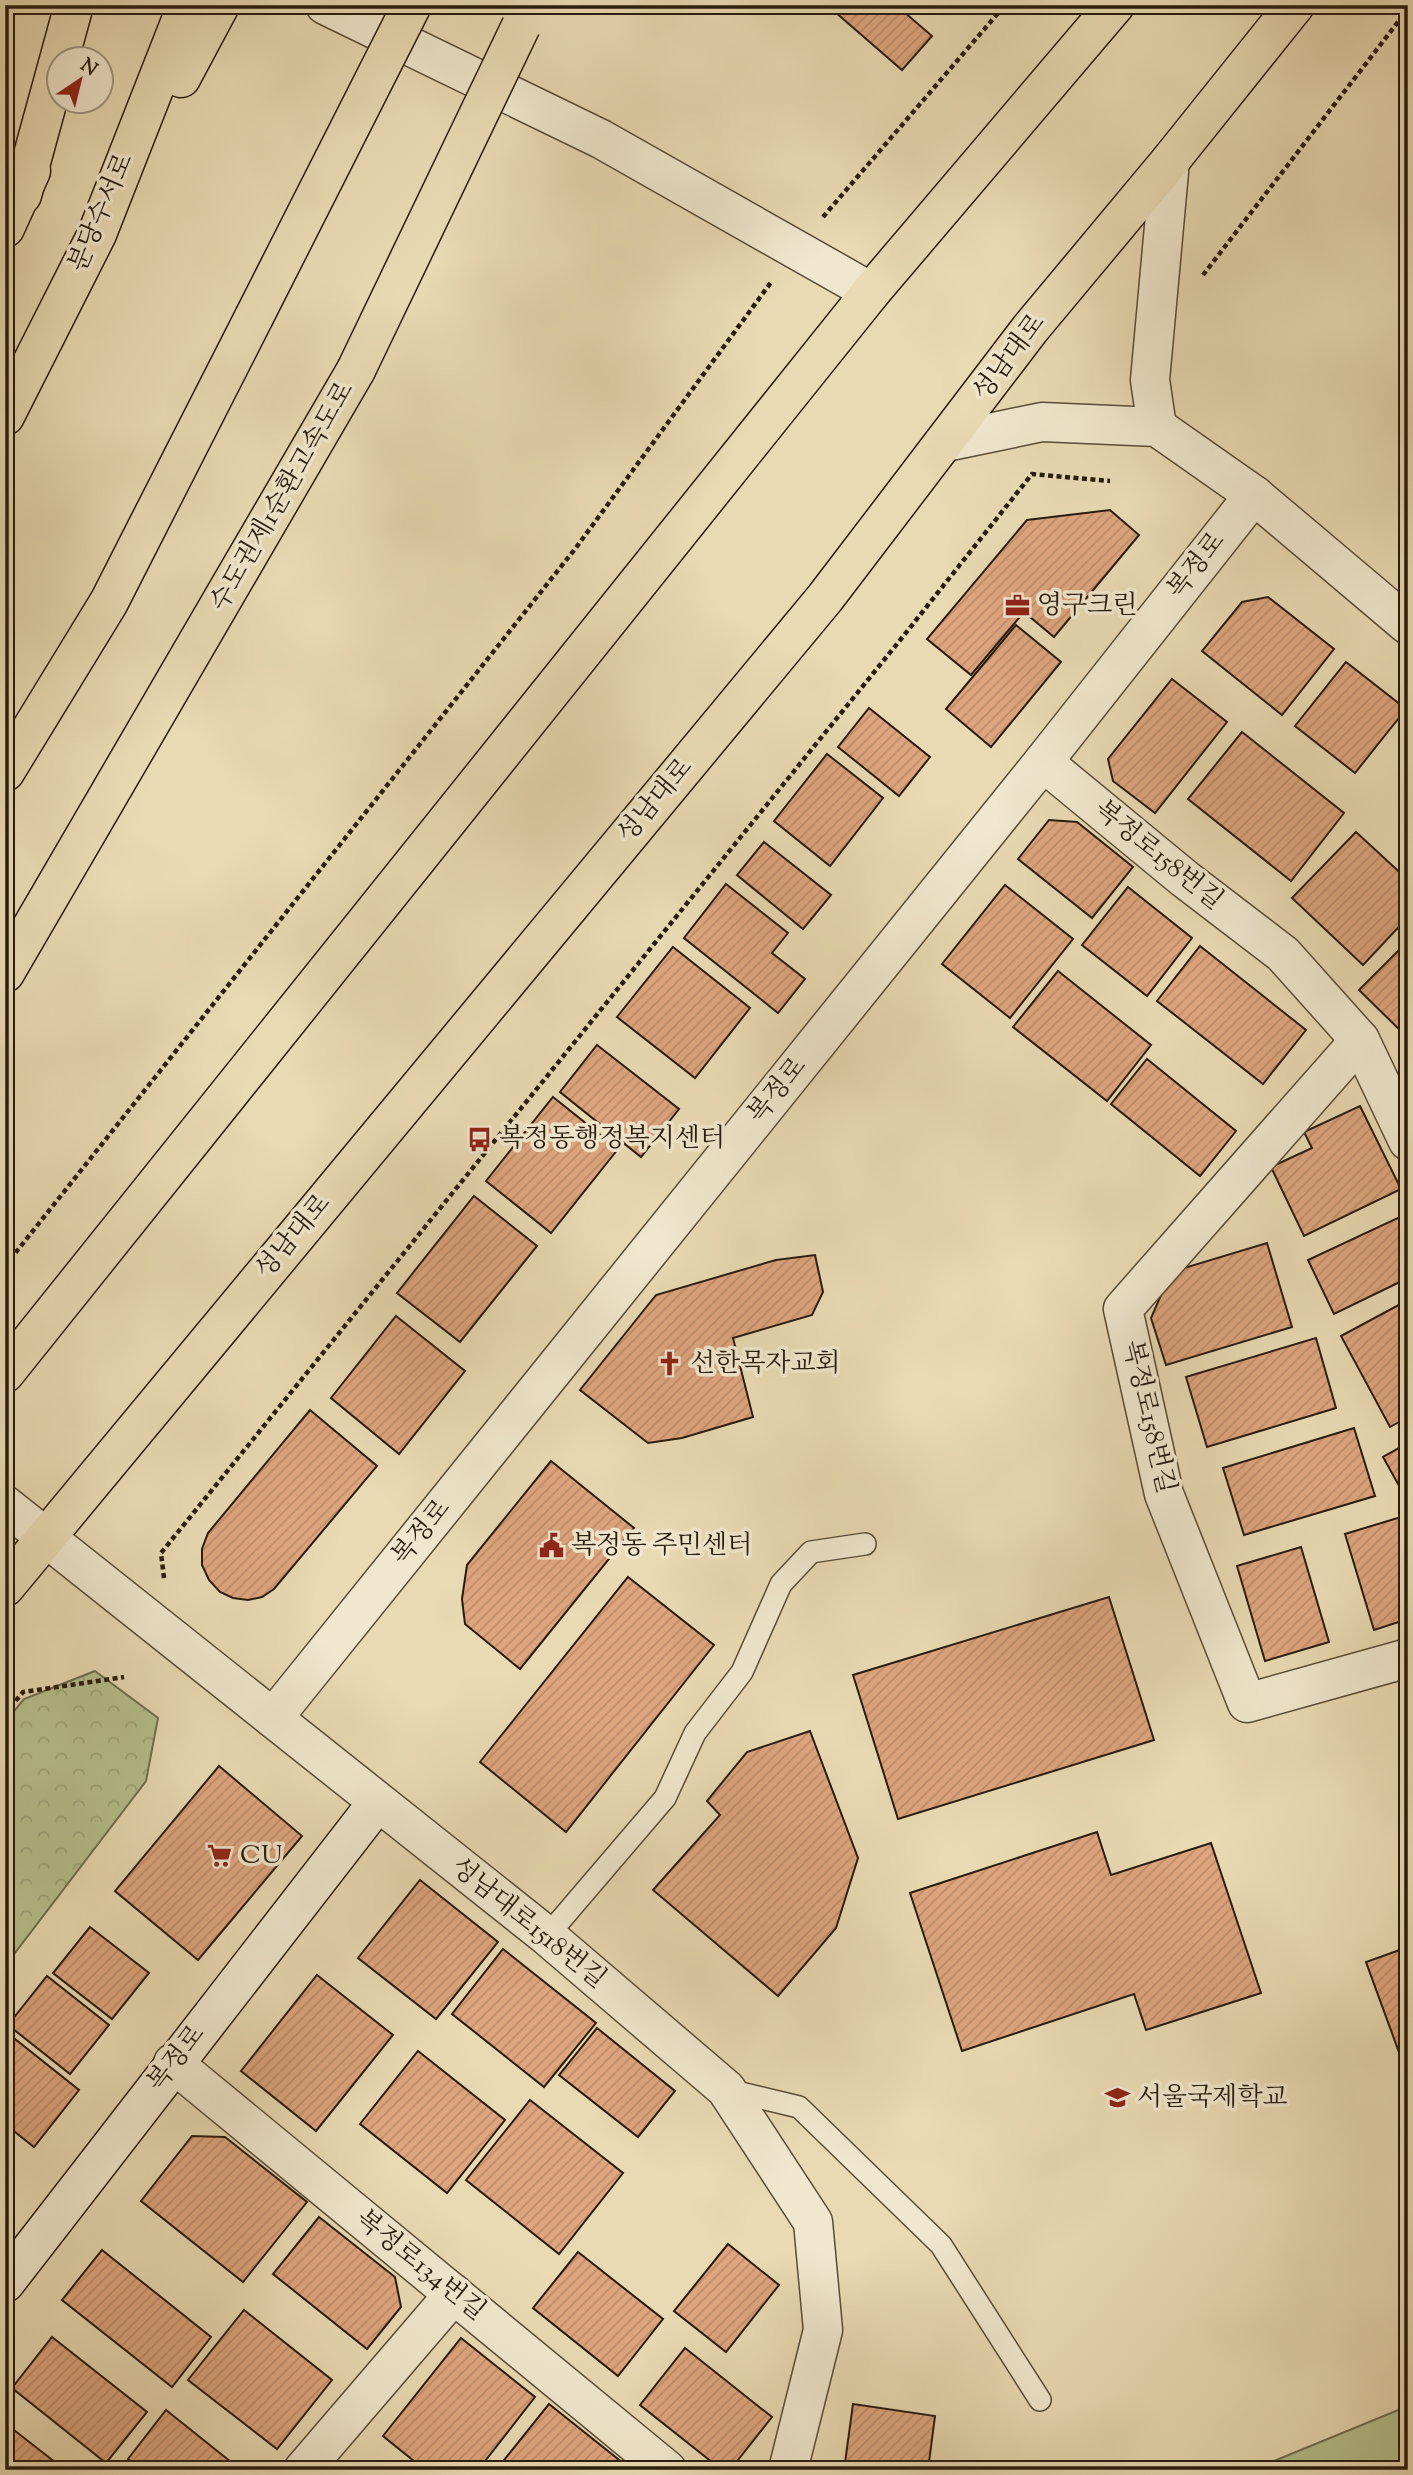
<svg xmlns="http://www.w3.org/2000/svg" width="1413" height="2475" viewBox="0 0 1413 2475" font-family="'Sorts Mill Goudy','Noto Serif KR',serif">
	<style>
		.grass { fill: #b5c08e; stroke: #6e6e4e; stroke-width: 2 }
		.forest { fill: url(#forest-crowns); stroke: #6e6e4e; stroke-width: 2 }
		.building { fill: url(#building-hatch); stroke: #281b0e; stroke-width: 2 }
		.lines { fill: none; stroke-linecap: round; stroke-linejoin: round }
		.lane-casing { stroke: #584b37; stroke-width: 24 }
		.street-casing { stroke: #584b37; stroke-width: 41 }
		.secondary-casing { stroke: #281b0e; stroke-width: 41 }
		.primary-casing { stroke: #281b0e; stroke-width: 41 }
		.highway-casing { stroke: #281b0e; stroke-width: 41 }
		.path { stroke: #281b0e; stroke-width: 4.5; stroke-dasharray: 5 3.5; stroke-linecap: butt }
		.lane { stroke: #f1e7ce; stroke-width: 21 }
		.street { stroke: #f1e7ce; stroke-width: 38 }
		.secondary { stroke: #f1e7ce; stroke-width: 38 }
		.primary { stroke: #e9dab3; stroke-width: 38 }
		.highway { stroke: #e9dab3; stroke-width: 38 }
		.highway-bridge-casing { stroke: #281b0e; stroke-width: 41; stroke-linecap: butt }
		.highway-bridge { stroke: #e9dab3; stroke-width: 38 }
		.labels { text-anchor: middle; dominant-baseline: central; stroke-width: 7; stroke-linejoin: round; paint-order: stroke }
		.street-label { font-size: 26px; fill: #281b0e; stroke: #f1e7ce }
		.poi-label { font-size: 26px; fill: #281b0e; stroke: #f1e7ce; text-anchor: start }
	</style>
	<defs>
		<pattern id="forest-crowns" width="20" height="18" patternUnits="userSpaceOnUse" patternTransform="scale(1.75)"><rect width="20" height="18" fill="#b5c08e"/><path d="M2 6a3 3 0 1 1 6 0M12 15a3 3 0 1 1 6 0" fill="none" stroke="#9ca479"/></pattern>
		<pattern id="building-hatch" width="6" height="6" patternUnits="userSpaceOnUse" patternTransform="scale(1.75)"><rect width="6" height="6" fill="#dea57e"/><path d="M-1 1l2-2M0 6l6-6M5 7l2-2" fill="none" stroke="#be8d6c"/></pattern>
	</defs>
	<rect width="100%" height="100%" fill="#e9dab3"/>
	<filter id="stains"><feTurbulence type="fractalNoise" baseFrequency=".00286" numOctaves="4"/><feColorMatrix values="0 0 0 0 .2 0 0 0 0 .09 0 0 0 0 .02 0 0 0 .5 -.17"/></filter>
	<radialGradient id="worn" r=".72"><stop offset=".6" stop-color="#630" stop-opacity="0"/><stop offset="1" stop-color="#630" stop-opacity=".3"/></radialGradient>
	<polygon class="grass" points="1408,2406 1408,2470 1252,2470"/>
	<polygon class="forest" points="95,1671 158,1718 146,1781 5,1966 5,1722 24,1699"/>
	<g class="building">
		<polygon points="827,5 896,5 932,36 902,70"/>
		<polygon points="1110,510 1139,535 1054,637 1024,612 971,675 927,639 1027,520"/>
		<polygon points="1268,597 1334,649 1282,715 1202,651 1242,602"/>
		<polygon points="1016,625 1061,662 991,747 946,709"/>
		<polygon points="1346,662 1406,709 1355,773 1295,726"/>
		<polygon points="1172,679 1227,722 1155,813 1113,781 1108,759"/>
		<polygon points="869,708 930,757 899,796 838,747"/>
		<polygon points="1242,732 1344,813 1291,881 1188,799"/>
		<polygon points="827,754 883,798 830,866 774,821"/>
		<polygon points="1049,820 1077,822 1133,867 1092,918 1018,859"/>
		<polygon points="1356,832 1408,880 1408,917 1363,965 1292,898"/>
		<polygon points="764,842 831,895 803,929 737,875"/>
		<polygon points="726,884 788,933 772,953 805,979 778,1013 684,938"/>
		<polygon points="1005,885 1073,939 1010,1018 942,964"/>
		<polygon points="1128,887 1192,938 1147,996 1082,945"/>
		<polygon points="1408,941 1408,1038 1359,990"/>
		<polygon points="1200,946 1306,1030 1263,1084 1157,1001"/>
		<polygon points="673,947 750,1008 695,1078 617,1017"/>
		<polygon points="1058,971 1151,1045 1107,1101 1013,1027"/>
		<polygon points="597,1045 679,1109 641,1157 560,1092"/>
		<polygon points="1147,1059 1236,1131 1200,1176 1111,1104"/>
		<polygon points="553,1097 618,1149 551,1233 486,1181"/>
		<polygon points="1360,1106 1401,1189 1304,1236 1271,1167 1312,1148 1304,1132"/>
		<polygon points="474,1196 537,1246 460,1342 397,1293"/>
		<polygon points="1402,1216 1408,1227 1408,1278 1334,1314 1308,1260"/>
		<polygon points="1267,1243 1292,1327 1166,1365 1151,1318 1171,1272"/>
		<polygon points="815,1255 823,1292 812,1315 733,1338 753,1417 682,1438 648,1443 580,1390 656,1295 776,1260"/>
		<polygon points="1408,1300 1408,1417 1390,1427 1341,1336"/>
		<polygon points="396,1316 465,1371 399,1454 331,1398"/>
		<polygon points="1316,1338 1336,1408 1207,1447 1186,1377"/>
		<polygon points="310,1410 377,1466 274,1589 262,1597 248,1600 233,1598 220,1592 209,1580 202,1565 202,1549 208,1533"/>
		<polygon points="1354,1428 1375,1496 1244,1535 1223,1468"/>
		<polygon points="1408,1443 1408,1502 1383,1457"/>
		<polygon points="551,1461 634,1528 520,1669 465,1624 462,1599 467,1565"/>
		<polygon points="1401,1517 1408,1540 1408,1619 1374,1630 1345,1534"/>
		<polygon points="1301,1547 1329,1642 1265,1661 1237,1566"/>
		<polygon points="628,1577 714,1645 566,1832 480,1762"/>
		<polygon points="1109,1597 1154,1740 898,1819 853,1675"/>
		<polygon points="810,1731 858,1858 836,1928 778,1996 653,1890 720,1815 707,1801 747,1752"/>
		<polygon points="219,1766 302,1836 198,1960 115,1891"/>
		<polygon points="1097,1832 1111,1875 1211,1843 1261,1993 1146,2030 1134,1994 962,2051 910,1893"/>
		<polygon points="420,1880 498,1942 436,2019 358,1958"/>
		<polygon points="90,1927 149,1973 112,2019 53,1973"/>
		<polygon points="1408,1947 1408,2077 1366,1962"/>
		<polygon points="503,1949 596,2023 544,2087 452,2014"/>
		<polygon points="317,1975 393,2035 316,2131 241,2071"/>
		<polygon points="47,1976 109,2025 70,2074 8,2025"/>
		<polygon points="597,2028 675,2091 638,2137 559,2075"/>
		<polygon points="5,2031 79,2090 34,2147 5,2124"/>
		<polygon points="418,2051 505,2120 447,2193 360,2124"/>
		<polygon points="530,2100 623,2173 559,2254 466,2180"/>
		<polygon points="192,2136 225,2137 307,2202 243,2282 141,2201"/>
		<polygon points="319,2217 395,2277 401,2307 367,2349 273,2274"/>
		<polygon points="728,2244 779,2285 726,2352 674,2311"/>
		<polygon points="102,2250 211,2337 172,2387 62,2300"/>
		<polygon points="578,2252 663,2319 618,2376 533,2308"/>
		<polygon points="244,2310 332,2380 277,2449 188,2380"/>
		<polygon points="52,2337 147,2412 106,2463 12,2388"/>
		<polygon points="461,2338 535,2397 478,2470 425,2470 383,2436"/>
		<polygon points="685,2348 772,2417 730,2470 722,2470 640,2405"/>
		<polygon points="549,2404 628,2467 626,2470 496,2470"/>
		<polygon points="853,2404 935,2416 928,2470 844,2470"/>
		<polygon points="166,2410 241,2470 142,2470 128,2459"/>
		<polygon points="5,2423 65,2470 5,2470"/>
	</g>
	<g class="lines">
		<defs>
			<g id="lane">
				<polyline points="547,1936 665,1798 695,1733 742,1672 781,1584 811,1552 865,1544"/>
				<polyline points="728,2090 799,2107 941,2245 1040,2400"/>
			</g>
			<g id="street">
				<polyline points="325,5 601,139 871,292"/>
				<polyline points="1157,427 1150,380 1170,161"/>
				<polyline points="946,442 1042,422 1157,427 1254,495 1408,625"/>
				<polyline points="1043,762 1185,879 1283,954 1360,1040 1408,1141"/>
				<polyline points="1360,1040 1123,1309 1164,1494 1247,1703 1408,1658"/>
				<polyline points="5,1505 547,1936 726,2089 813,2222 823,2330 788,2470"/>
				<polyline points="273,1718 1043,762 1254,495"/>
				<polyline points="173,2063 667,2470"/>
				<polyline points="303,2470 454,2294"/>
			</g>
			<polyline id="secondary" points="5,2283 377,1803"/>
			<g id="primary">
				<polyline points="5,1373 871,292 1115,5"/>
				<polyline points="5,1587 825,598 1030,329 1170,161 1295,5"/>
			</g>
			<g id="highway">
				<polyline points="181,78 220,5"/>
				<polyline points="22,195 74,5"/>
				<polyline points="5,228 31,171"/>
				<polyline points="5,416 97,234 187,5"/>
				<polyline points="5,772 109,602 254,317"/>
				<polyline points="5,973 356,370"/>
			</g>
		</defs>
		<use href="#lane" class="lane-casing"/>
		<use href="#street" class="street-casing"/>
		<use href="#secondary" class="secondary-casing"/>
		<use href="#primary" class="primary-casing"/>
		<use href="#highway" class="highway-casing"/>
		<g class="path">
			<polyline points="823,217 1005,5"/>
			<polyline points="1203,275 1408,9"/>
			<polyline points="5,1266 575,549 772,281"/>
			<polyline points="164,1578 161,1553 901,639 1032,474 1110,481"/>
			<polyline points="5,1714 23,1692 124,1677"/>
		</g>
		<use href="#lane" class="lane"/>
		<use href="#street" class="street"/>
		<use href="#secondary" class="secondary"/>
		<use href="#primary" class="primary"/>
		<use href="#highway" class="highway"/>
		<defs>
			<g id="highway-bridge">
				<polyline points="254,317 412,5"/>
				<polyline points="356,370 521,26"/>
			</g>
		</defs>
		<use href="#highway-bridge" class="highway-bridge-casing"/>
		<use href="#highway-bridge" class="highway-bridge"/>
	</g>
	<defs>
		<symbol id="office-bare" viewBox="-9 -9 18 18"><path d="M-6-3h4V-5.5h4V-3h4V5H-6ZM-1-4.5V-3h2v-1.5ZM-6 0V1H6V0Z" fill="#8f2418" stroke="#f1e7ce" stroke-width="2.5" paint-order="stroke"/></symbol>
		<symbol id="bus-bare" viewBox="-9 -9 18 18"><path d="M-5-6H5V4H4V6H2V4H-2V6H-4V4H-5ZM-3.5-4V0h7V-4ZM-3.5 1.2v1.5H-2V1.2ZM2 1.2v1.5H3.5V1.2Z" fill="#8f2418" stroke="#f1e7ce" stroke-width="2.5" paint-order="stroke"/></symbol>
		<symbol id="church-bare" viewBox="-9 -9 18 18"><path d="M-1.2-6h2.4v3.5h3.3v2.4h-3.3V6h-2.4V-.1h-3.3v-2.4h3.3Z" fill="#8f2418" stroke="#f1e7ce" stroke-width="2.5" paint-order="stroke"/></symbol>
		<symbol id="civic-bare" viewBox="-9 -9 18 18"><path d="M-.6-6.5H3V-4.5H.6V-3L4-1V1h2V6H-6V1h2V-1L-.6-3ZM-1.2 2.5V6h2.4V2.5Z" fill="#8f2418" stroke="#f1e7ce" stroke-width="2.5" paint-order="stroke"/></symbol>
		<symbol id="supermarket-bare" viewBox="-9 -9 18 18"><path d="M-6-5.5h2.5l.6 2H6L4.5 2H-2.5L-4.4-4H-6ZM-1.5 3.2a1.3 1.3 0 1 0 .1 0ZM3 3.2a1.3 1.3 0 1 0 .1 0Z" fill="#8f2418" stroke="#f1e7ce" stroke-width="2.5" paint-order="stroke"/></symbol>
		<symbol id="school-bare" viewBox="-9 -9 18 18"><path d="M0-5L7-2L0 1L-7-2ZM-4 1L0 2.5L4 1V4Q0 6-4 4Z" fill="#8f2418" stroke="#f1e7ce" stroke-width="2.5" paint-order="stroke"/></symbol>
	</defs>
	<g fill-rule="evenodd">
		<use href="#office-bare" x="1000" y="588" width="35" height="35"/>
		<use href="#bus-bare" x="462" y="1122" width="35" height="35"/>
		<use href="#church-bare" x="652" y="1346" width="35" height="35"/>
		<use href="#civic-bare" x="534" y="1528" width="35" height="35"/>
		<use href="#supermarket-bare" x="202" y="1838" width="35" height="35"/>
		<use href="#school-bare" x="1100" y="2080" width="35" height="35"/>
	</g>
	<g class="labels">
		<g class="street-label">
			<text transform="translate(102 213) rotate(-67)">분당수서로</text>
			<text transform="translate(1010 358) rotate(-53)">성남대로</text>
			<text transform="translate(283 497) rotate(-60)">수도권제1순환고속도로</text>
			<text transform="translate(1197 566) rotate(-52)">복정로</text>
			<text transform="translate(656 801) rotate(-50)">성남대로</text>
			<text transform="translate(1158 856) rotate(39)">복정로158번길</text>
			<text transform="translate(778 1091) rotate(-51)">복정로</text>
			<text transform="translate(294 1237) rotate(-50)">성남대로</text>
			<text transform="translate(1148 1417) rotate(77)">복정로158번길</text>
			<text transform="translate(422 1533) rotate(-51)">복정로</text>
			<text transform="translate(528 1924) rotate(39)">성남대로1518번길</text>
			<text transform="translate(177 2059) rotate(-52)">복정로</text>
			<text transform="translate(420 2266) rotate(39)">복정로134번길</text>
		</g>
		<g class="poi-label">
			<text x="1037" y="606">영구크린</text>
			<text x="499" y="1139">복정동행정복지센터</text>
			<text x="690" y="1364">선한목자교회</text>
			<text x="571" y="1546">복정동 주민센터</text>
			<text x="240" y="1856">CU</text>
			<text x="1137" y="2098">서울국제학교</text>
		</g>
	</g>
	<rect width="1413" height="2475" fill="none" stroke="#e9dab3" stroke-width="28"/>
	<rect x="7" y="7" width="1399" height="2461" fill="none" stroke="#281b0e" stroke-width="3.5"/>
	<rect x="14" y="14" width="1385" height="2447" fill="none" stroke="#281b0e" stroke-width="2"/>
	<g transform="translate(80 80) rotate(35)"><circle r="33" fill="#f1e7ce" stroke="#a19581" stroke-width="2"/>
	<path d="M0-5L12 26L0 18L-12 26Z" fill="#8f2418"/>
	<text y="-10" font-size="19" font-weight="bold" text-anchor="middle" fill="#281b0e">N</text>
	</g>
	<rect width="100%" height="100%" filter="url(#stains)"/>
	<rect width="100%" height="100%" fill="url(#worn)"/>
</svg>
